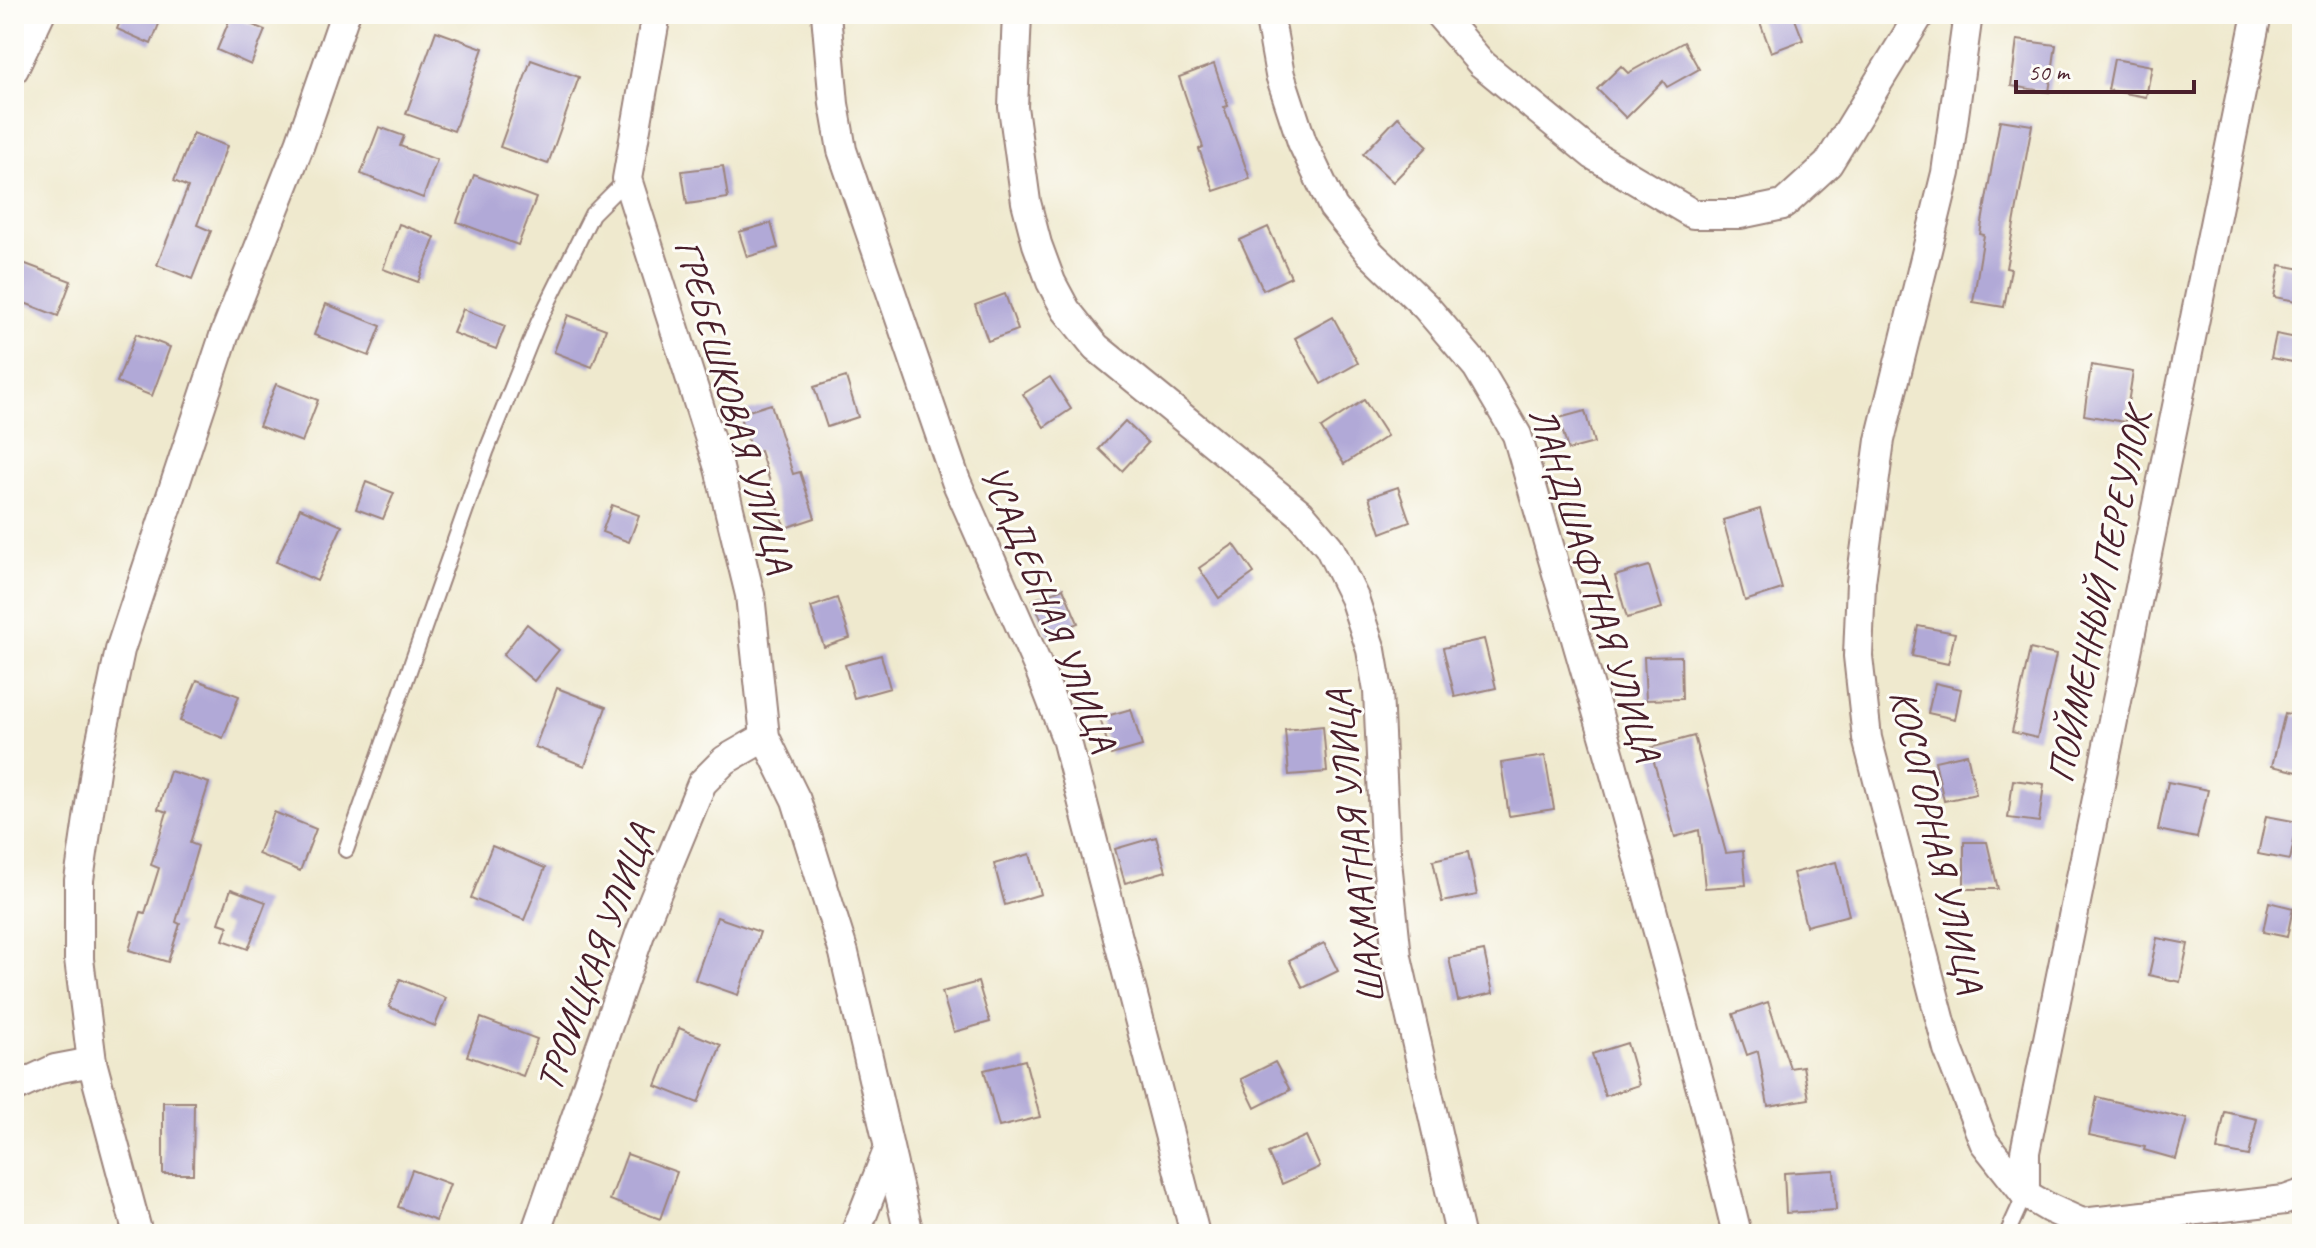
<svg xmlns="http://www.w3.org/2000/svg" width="2316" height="1248" viewBox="0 0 2316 1248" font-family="Caveat,sans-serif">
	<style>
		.building { fill: #b1a9d7 }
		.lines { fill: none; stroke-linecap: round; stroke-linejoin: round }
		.service-casing { stroke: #9c847c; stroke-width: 18 }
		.minor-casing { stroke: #9c847c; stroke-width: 32 }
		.service { stroke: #fff; stroke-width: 14 }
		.minor { stroke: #fff; stroke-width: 28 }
		.labels { text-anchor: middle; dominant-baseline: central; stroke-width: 6; stroke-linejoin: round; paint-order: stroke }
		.street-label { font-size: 38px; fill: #4a1f2b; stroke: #fdfcf7 }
	</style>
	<rect width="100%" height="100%" fill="#fdfcf7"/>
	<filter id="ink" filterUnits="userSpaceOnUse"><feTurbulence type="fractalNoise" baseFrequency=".0125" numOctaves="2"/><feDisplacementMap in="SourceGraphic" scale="16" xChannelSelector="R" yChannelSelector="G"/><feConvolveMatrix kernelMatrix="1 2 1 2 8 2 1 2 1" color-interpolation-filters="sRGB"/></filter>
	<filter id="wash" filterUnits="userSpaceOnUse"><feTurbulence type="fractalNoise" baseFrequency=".006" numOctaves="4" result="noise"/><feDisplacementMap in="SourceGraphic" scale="32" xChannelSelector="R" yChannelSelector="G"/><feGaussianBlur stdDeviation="1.8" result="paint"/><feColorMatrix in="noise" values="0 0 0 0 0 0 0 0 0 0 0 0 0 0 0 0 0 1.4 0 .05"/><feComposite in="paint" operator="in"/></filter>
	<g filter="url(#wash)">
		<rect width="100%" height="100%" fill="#efe9ce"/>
		<g id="blocks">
			<g class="building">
				<polygon points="123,14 163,14 151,44 117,29"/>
				<polygon points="1757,14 1793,14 1803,40 1771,52"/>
				<polygon points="231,16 265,30 251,65 217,50"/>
				<polygon points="436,31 483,48 454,131 406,114"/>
				<polygon points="2017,40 2056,45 2049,92 2011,86"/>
				<polygon points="1684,42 1699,69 1667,87 1663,81 1626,118 1597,89 1621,66 1628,73"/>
				<polygon points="2114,59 2152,66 2146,97 2108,90"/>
				<polygon points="531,60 579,77 548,164 500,147"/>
				<polygon points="1214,64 1228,106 1224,107 1250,179 1214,191 1199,149 1203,147 1179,77"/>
				<polygon points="1398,117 1428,146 1393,182 1363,154"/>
				<polygon points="2000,120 2032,125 2006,268 2011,269 2004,307 1973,302 1984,235 1980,234"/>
				<polygon points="379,127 404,136 400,146 437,160 423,198 361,174"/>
				<polygon points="193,133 227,146 197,225 211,231 192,279 157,265 188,187 174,181"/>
				<polygon points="723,166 728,198 687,204 682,171"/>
				<polygon points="474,175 536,198 518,245 457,222"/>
				<polygon points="771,223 778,248 747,257 739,232"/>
				<polygon points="399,224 435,237 418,282 383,269"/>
				<polygon points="1268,227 1291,277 1263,290 1240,240"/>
				<polygon points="23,263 71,281 58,316 14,299 14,286"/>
				<polygon points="2280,265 2302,269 2302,302 2274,297"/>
				<polygon points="1005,294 1018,330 988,341 975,305"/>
				<polygon points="326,304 381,326 369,356 314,335"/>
				<polygon points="463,309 505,326 496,349 453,333"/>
				<polygon points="568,315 606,329 592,367 554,352"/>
				<polygon points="1333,317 1358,363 1321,384 1295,338"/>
				<polygon points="136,334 170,347 152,396 117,382"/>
				<polygon points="2276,334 2302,339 2298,363 2271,358"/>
				<polygon points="2091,365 2133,372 2125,422 2084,415"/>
				<polygon points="846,377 858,417 827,427 814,387"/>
				<polygon points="1050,377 1071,409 1044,427 1023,394"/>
				<polygon points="276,384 318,400 302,442 259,426"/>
				<polygon points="1364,400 1387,436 1344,464 1321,428"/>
				<polygon points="771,404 793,474 800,472 815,518 785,528 760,451 752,453 739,414"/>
				<polygon points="1585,411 1594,443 1568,450 1559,418"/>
				<polygon points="1125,421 1148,443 1122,471 1099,449"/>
				<polygon points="366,482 394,493 383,519 356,509"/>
				<polygon points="1398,487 1410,522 1381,533 1369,497"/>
				<polygon points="612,505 639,515 629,542 602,532"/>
				<polygon points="300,508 342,526 317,581 276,562"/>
				<polygon points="1760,509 1782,589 1745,601 1723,520"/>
				<polygon points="1234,544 1254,573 1219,598 1199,568"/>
				<polygon points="1649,566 1662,608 1627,618 1615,576"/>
				<polygon points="1063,588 1078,623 1048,635 1033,600"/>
				<polygon points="837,598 850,638 824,647 811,607"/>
				<polygon points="527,624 559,650 534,681 503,655"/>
				<polygon points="1918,626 1955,633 1948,664 1912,656"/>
				<polygon points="1484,639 1496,688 1455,697 1443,648"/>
				<polygon points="2030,649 2056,655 2037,738 2012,732"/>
				<polygon points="881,655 890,688 854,698 845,665"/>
				<polygon points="1681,656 1682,699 1646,700 1644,657"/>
				<polygon points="197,680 239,696 223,738 180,721"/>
				<polygon points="1935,683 1961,689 1955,719 1928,713"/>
				<polygon points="557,688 606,707 585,766 535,747"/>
				<polygon points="1131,709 1142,746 1111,755 1100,718"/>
				<polygon points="2285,713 2302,717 2302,773 2272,766"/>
				<polygon points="1323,726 1327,772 1289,775 1285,730"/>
				<polygon points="1694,736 1726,853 1743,851 1746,885 1705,888 1699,830 1675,837 1650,748"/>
				<polygon points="1967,754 1976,794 1944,801 1935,761"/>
				<polygon points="1545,756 1554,809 1509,816 1501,763"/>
				<polygon points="170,771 209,783 190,843 198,846 176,922 180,924 168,962 129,950 141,912 145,913 159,868 151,865 167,812 158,809"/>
				<polygon points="2013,780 2044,784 2039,822 2008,818"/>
				<polygon points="2168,782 2208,790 2197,838 2158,830"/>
				<polygon points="274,812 316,829 300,871 258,854"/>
				<polygon points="2266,816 2298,822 2290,860 2258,854"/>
				<polygon points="1156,837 1166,871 1125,883 1115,849"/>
				<polygon points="1964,842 1987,842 1998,889 1964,889"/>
				<polygon points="492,846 545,868 524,920 471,898"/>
				<polygon points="1468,852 1477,895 1442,902 1433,860"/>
				<polygon points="1030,854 1041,894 1005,905 994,864"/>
				<polygon points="1836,862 1849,915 1806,926 1793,873"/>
				<polygon points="231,889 266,902 248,949 223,940 228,926 219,923"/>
				<polygon points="2269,902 2293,908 2287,937 2263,932"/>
				<polygon points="717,917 760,932 738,995 695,980"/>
				<polygon points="2157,938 2188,944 2180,982 2149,975"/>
				<polygon points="1324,943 1338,971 1303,988 1289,960"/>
				<polygon points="1484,951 1493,993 1458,1001 1449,958"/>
				<polygon points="400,979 446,998 435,1026 389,1007"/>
				<polygon points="978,982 990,1022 954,1032 942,992"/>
				<polygon points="1768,1002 1790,1068 1803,1066 1809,1099 1768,1106 1758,1051 1747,1055 1733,1014"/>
				<polygon points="481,1018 537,1039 523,1076 467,1056"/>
				<polygon points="679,1028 721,1045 698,1103 656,1086"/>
				<polygon points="1627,1043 1639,1085 1605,1096 1592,1054"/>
				<polygon points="1025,1060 1040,1117 999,1127 984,1070"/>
				<polygon points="1275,1062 1290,1090 1255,1108 1241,1079"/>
				<polygon points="2097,1097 2187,1119 2176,1159 2144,1150 2145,1147 2089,1135"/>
				<polygon points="163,1102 194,1102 193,1174 163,1174"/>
				<polygon points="2225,1112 2257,1119 2249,1156 2217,1150"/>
				<polygon points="1306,1136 1320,1167 1282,1184 1268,1153"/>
				<polygon points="627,1154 677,1172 660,1219 610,1200"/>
				<polygon points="412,1170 450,1184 436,1221 398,1207"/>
				<polygon points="1834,1170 1836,1210 1786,1213 1784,1173"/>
			</g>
		</g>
	</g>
	<g filter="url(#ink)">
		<use href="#blocks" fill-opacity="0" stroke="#9c847c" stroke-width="2"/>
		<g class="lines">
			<defs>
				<g id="service">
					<polyline points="346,850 486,452 538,323 592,214 627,179"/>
					<polyline points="2007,1234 2025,1194"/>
				</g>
				<g id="minor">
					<polyline points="656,14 627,179 719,468 750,595 765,737 796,800 844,953 909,1234"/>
					<polyline points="826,14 834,104 842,150 956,481 1040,671 1066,738 1195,1234"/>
					<polyline points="1017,14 1013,107 1026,202 1037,244 1051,282 1066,310 1096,347 1301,514 1329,547 1354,598 1371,650 1378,691 1385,842 1397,957 1460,1234"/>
					<polyline points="1269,14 1280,75 1302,142 1333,207 1370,253 1426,307 1477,367 1517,435 1610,756 1706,1107 1737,1234"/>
					<polyline points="1439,14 1482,64 1593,155 1693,214 1740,214 1783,205 1828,164 1920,14"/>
					<polyline points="1968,14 1946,173 1880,440 1861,582 1858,656 1867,738 1948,1049 1984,1142 2025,1194 2049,1208 2082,1223 2285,1200 2302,1194"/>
					<polyline points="14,69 40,14"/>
					<polyline points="14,1088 55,1069 92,1062"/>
					<polyline points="2025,1194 2025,1152 2257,14"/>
					<polyline points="138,1234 92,1062 79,959 79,880 96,764 120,650 224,336 300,144 345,14"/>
					<polyline points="535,1234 641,931 702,783 725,760 765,737"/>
					<polyline points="855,1234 888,1150"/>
				</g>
			</defs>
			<use href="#service" class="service-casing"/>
			<use href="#minor" class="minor-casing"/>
			<use href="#service" class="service"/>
			<use href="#minor" class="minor"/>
		</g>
	</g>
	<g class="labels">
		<g class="street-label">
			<text transform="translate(734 406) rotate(74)">ГРЕБЕШКОВАЯ УЛИЦА</text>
			<text transform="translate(1595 584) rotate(73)">ЛАНДШАФТНАЯ УЛИЦА</text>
			<text transform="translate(2099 596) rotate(-78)">ПОЙМЕННЫЙ ПЕРЕУЛОК</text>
			<text transform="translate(1049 608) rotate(68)">УСАДЕБНАЯ УЛИЦА</text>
			<text transform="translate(1937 841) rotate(77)">КОСОГОРНАЯ УЛИЦА</text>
			<text transform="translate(1355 847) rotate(-96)">ШАХМАТНАЯ УЛИЦА</text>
			<text transform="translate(595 958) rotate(-70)">ТРОИЦКАЯ УЛИЦА</text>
		</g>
	</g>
	<rect width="2316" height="1248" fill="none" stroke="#fdfcf7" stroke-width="48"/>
	<path d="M2016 80v12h178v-12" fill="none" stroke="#4a1f2b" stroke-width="4"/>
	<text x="2028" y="80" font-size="24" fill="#4a1f2b" stroke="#fdfcf7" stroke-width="6" paint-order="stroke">50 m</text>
</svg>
